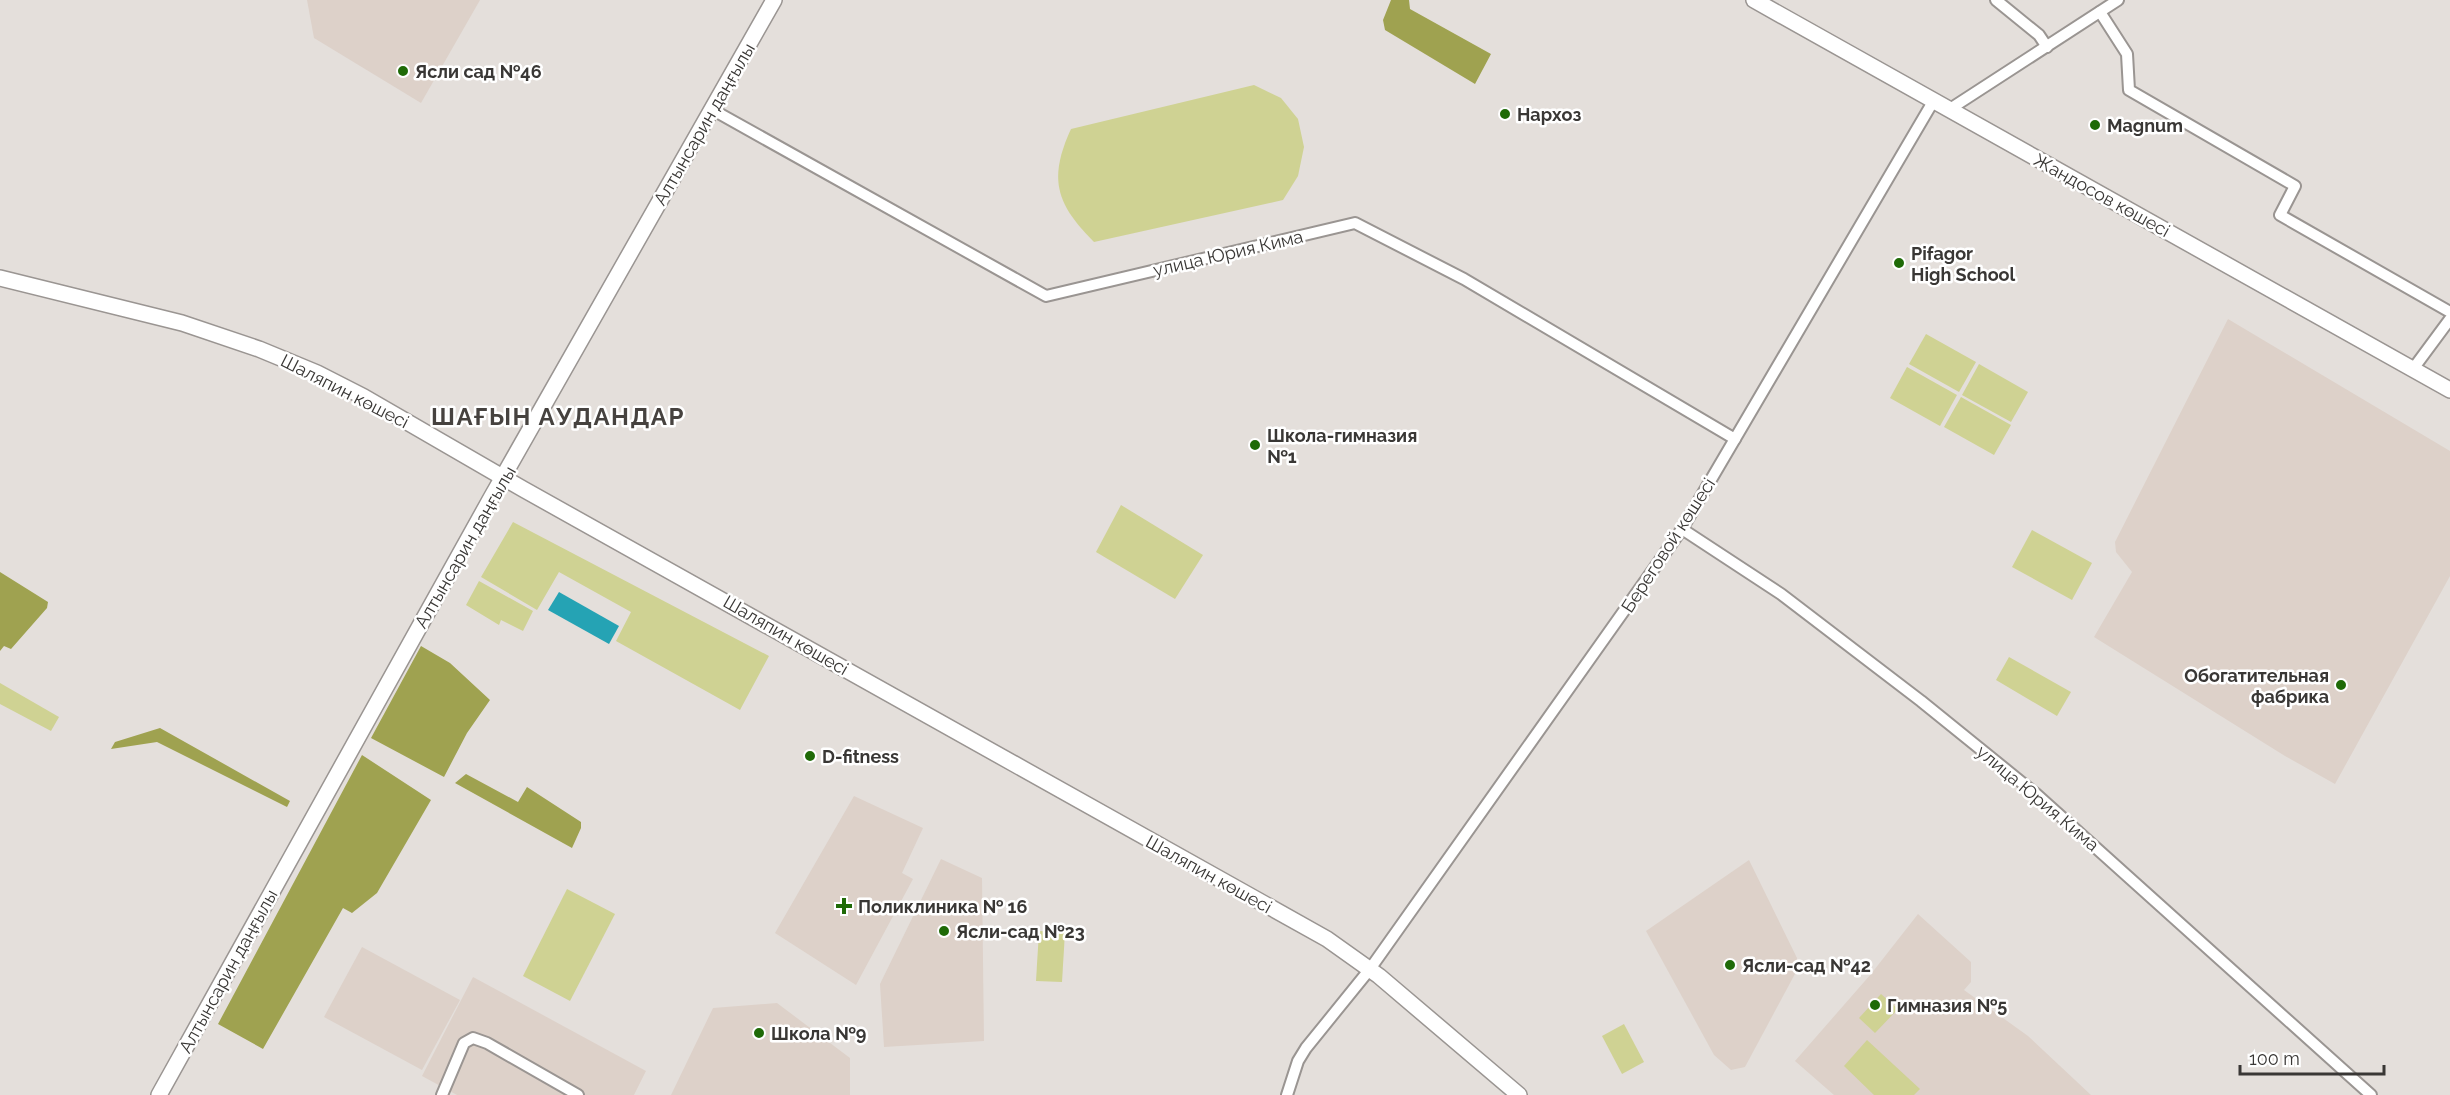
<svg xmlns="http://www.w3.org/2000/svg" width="2450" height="1095" viewBox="0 0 2450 1095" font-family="Raleway,sans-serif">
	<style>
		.built { fill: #ddd1c9 }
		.green { fill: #cfd293 }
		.forest { fill: #9fa250 }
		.water { fill: #25a3b4 }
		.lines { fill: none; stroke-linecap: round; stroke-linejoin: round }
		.minor-casing { stroke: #9a9592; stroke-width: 14 }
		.secondary-casing { stroke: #9a9592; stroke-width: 18 }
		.minor { stroke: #fff; stroke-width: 10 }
		.secondary { stroke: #fff; stroke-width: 15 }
		.poi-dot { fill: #1f6a07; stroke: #fff; stroke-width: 2 }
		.labels { text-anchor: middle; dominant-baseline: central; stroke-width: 5; stroke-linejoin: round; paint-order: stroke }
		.poi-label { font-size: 18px; font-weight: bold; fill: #393735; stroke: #fff; text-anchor: start }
		.street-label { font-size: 18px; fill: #393735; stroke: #fff }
		.district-label { font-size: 24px; font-weight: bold; letter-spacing: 1.5px; fill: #46423f; stroke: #fff }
	</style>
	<rect width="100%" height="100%" fill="#e4dfdb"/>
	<g class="built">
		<polygon points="307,0 480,0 421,103 314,38"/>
		<polygon points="2228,319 2450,451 2450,576 2335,784 2285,756 2094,637 2132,572 2116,552 2115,542"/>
		<polygon points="854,796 923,828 902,873 913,879 856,985 775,933"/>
		<polygon points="941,859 982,878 984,1041 884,1047 880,984"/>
		<polygon points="1749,860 1797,958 1796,972 1745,1067 1731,1070 1714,1055 1646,931"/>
		<polygon points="1918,914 1971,962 1971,982 1964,990 2028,1036 2091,1095 1834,1095 1795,1061 1871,974"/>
		<polygon points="362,947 460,1000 422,1070 324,1017"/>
		<polygon points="473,977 646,1071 634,1095 457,1095 422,1076"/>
		<polygon points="777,1003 850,1058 850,1095 671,1095 713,1008"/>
	</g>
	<g class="green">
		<path d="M1254,85L1281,98L1298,119L1304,147L1298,176L1283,200L1094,242C1056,204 1048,179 1071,129Z"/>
		<polygon points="1926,334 1976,362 1959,392 1909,364"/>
		<polygon points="1979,364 2028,392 2011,422 1962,395"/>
		<polygon points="1907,367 1957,395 1940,426 1890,398"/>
		<polygon points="1961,397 2011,425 1994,455 1944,427"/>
		<polygon points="1121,505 1203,555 1175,599 1096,552"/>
		<polygon points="513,522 769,656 740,710 616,641 631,612 559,572 537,610 481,577"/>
		<polygon points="2032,530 2092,563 2072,600 2012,567"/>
		<polygon points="479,581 533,611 523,631 501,620 499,625 466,605"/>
		<polygon points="2009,657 2071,692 2057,716 1996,680"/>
		<polygon points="0,683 59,717 51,731 0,704"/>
		<polygon points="567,889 615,914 570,1001 523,976"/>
		<polygon points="1039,931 1065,932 1062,982 1036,981"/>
		<polygon points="1881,994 1898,1009 1875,1033 1859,1018"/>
		<polygon points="1624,1024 1644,1062 1622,1074 1602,1036"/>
		<polygon points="1867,1040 1920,1089 1914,1095 1874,1095 1844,1066"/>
	</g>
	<g class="forest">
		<polygon points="1391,0 1409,0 1410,9 1491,54 1475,84 1385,30 1383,20"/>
		<polygon points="0,572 48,602 47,608 11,649 4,646 0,651"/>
		<polygon points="421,646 450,663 490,700 467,733 444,777 371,738"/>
		<polygon points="160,728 290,801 287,807 157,742 111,749 115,742"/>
		<polygon points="362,755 431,800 377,893 352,913 343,908 263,1049 218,1024"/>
		<polygon points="466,774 518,802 527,787 581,822 581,828 572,848 455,783"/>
	</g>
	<polygon class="water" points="559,592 619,626 609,644 548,610"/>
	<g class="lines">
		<defs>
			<g id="minor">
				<polyline points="1996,0 2039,35 2047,47"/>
				<polyline points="2100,12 2127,54 2129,90 2295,186 2280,215 2450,312"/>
				<polyline points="1950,109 2118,0"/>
				<polyline points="713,110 1046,296 1355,223 1464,279 1735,439"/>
				<polyline points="2413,369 2450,319"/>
				<polyline points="1682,529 1781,594 1921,701 2036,794 2371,1095"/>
				<polyline points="442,1095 464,1043 473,1038 487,1043 578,1095"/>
				<polyline points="1287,1095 1298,1061 1306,1048 1370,969 1682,529 1934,100"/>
			</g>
			<g id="secondary">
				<polyline points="1754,0 2450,390"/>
				<polyline points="0,278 182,323 259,349 317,373 364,397 523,489 1327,939 1379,976 1519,1095"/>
				<polyline points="159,1095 491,498 774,0"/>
			</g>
		</defs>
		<use href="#minor" class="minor-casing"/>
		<use href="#secondary" class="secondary-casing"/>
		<use href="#minor" class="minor"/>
		<use href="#secondary" class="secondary"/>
	</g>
	<g class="poi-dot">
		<circle cx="403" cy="71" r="6"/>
		<circle cx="1505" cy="114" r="6"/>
		<circle cx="2095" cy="125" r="6"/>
		<circle cx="1899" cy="263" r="6"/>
		<circle cx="1255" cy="445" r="6"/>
		<circle cx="2341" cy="685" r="6"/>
		<circle cx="810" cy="756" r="6"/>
		<path d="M841 897h6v6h6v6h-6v6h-6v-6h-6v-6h6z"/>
		<circle cx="944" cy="931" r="6"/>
		<circle cx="1730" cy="965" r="6"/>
		<circle cx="1875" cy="1005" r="6"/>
		<circle cx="759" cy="1033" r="6"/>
	</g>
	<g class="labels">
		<g class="poi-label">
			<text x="415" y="71">Ясли сад №46</text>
			<text x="1517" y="114">Нархоз</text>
			<text x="2107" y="125">Magnum</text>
			<text x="1911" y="253">Pifagor<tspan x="1911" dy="21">High School</tspan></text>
			<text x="1267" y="435">Школа-гимназия<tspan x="1267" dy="21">№1</tspan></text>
			<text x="2329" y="675" text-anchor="end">Обогатительная<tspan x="2329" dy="21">фабрика</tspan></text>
			<text x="822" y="756">D-fitness</text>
			<text x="858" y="906">Поликлиника № 16</text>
			<text x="956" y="931">Ясли-сад №23</text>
			<text x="1742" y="965">Ясли-сад №42</text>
			<text x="1887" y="1005">Гимназия №5</text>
			<text x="771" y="1033">Школа №9</text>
		</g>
		<g class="street-label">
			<text transform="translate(704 124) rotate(-60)">Алтынсарин даңғылы</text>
			<text transform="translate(2102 195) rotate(29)">Жандосов көшесі</text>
			<text transform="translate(1228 253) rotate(-13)">улица Юрия Кима</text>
			<text transform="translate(345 391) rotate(27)">Шаляпин көшесі</text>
			<text transform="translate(1668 545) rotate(-57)">Береговой көшесі</text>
			<text transform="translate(465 547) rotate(-60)">Алтынсарин даңғылы</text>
			<text transform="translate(786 635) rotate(30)">Шаляпин көшесі</text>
			<text transform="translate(2038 798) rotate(40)">улица Юрия Кима</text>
			<text transform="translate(1209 874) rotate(29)">Шаляпин көшесі</text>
			<text transform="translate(228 971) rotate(-61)">Алтынсарин даңғылы</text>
		</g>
		<g class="district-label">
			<text x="558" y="416">ШАҒЫН АУДАНДАР</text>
		</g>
	</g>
	<path d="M2240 1065v9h144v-9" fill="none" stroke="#393735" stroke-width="3"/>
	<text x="2249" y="1065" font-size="18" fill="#393735" stroke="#ffffff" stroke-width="4.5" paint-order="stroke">100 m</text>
</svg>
